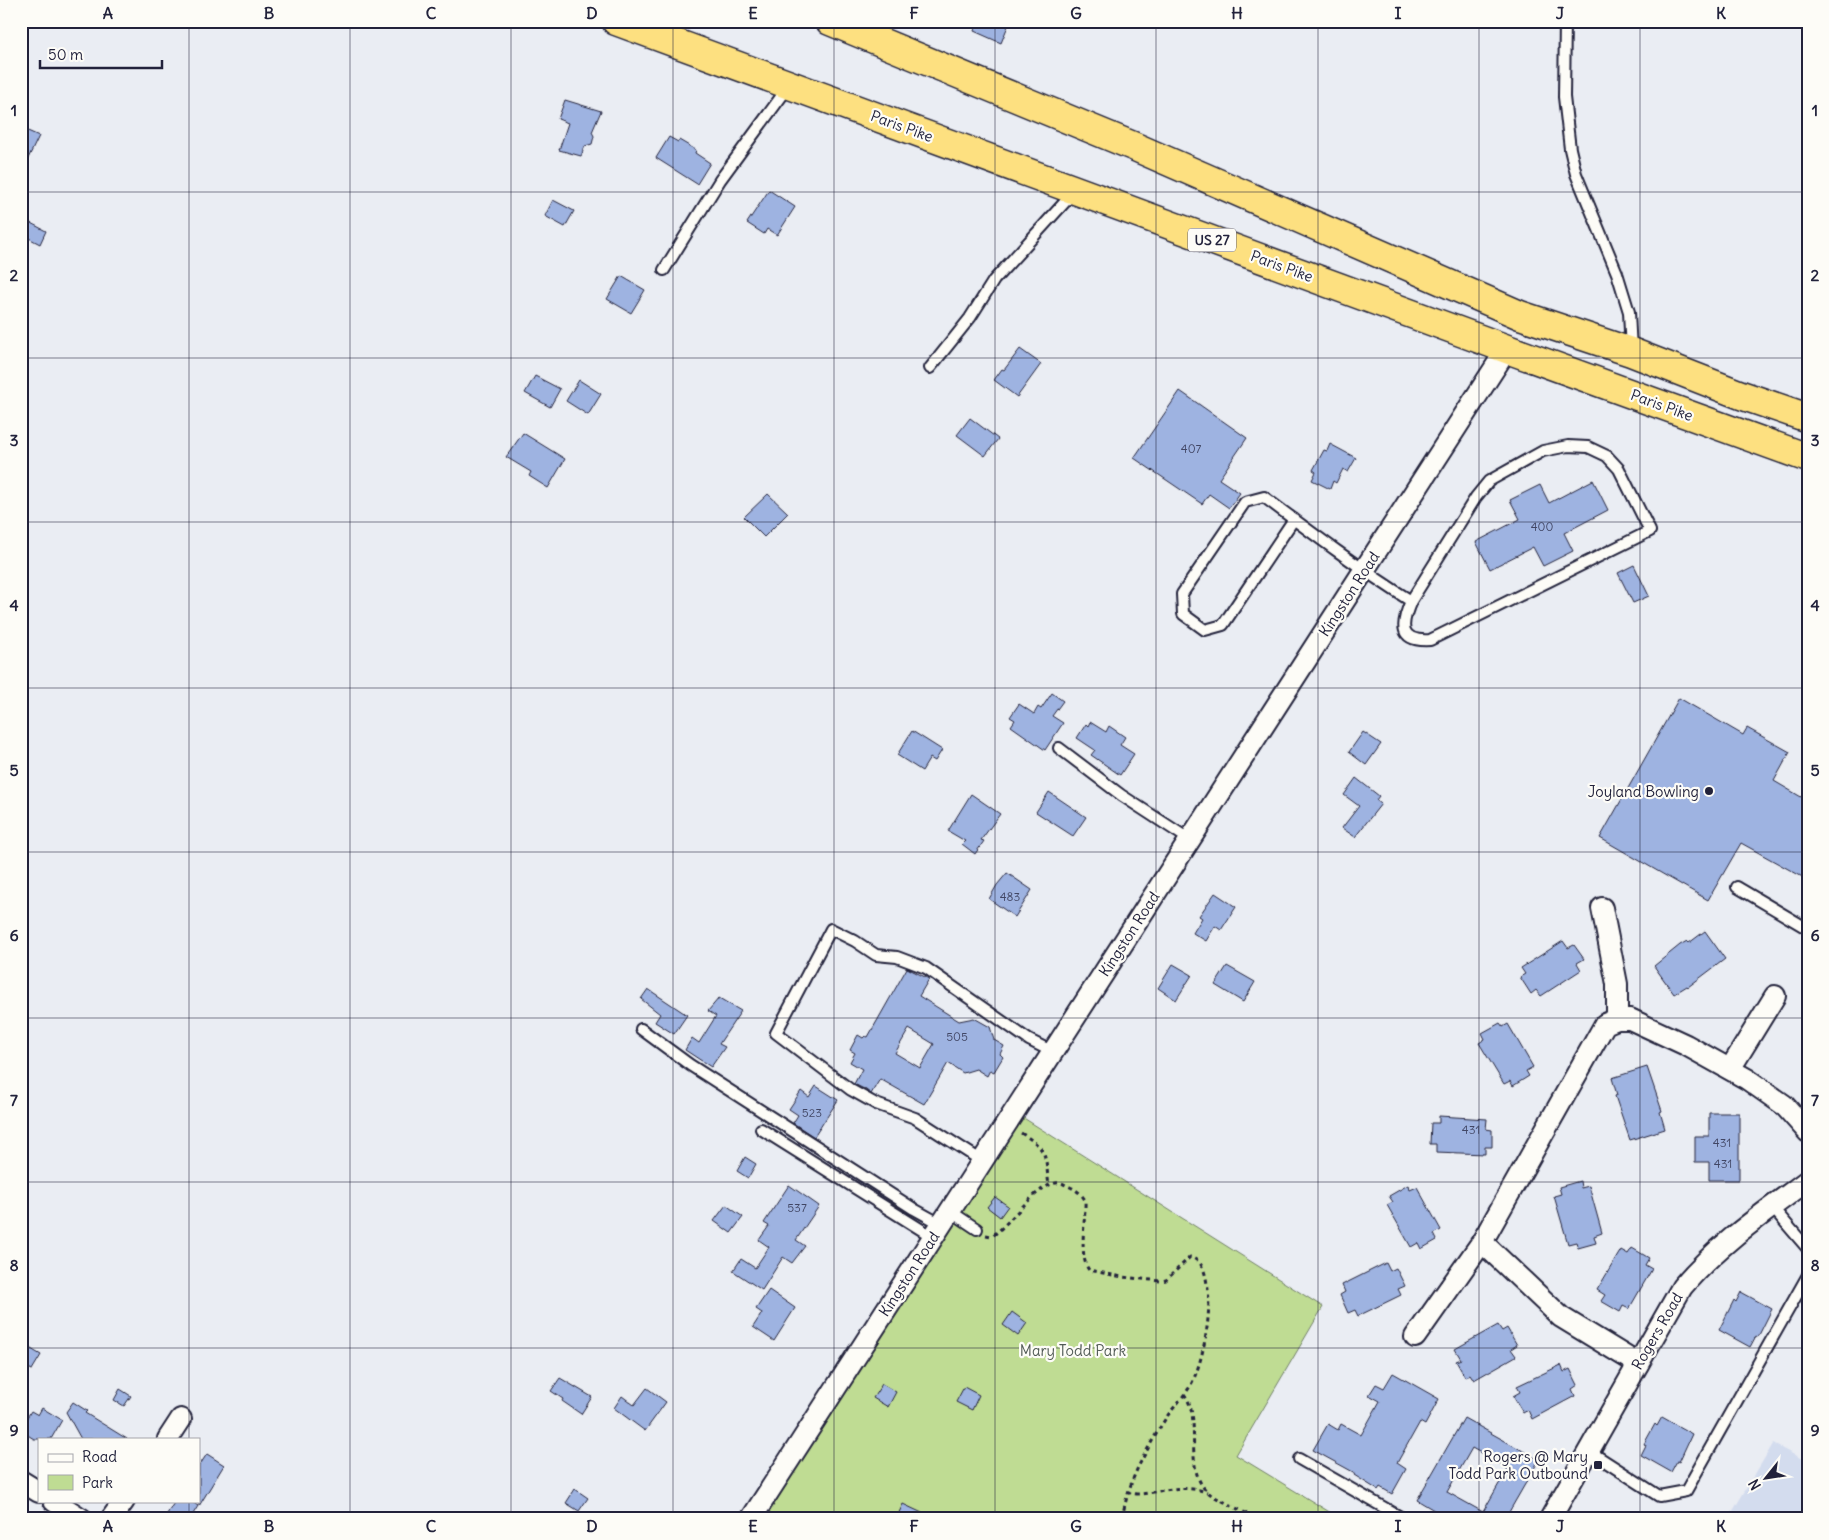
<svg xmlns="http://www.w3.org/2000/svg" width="1829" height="1540" viewBox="0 0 1829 1540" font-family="Delius,sans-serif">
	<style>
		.built { fill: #d3dcee }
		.green { fill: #bfdc93; stroke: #707f67 }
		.building { fill: #9eb3e1; stroke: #22223b; fill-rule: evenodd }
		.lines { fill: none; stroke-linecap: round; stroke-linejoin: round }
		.lane-casing { stroke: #22223b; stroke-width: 14 }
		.street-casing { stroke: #22223b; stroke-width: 24 }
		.highway-casing { stroke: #22223b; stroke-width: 31 }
		.path { stroke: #22223b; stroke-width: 3; stroke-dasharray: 4 4; stroke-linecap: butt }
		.lane { stroke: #fdfcf7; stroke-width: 10 }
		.street { stroke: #fdfcf7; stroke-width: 20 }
		.highway { stroke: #fde080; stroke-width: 28 }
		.grid { fill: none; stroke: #22223b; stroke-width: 1; stroke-opacity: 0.55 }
		.poi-dot { fill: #22223b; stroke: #fdfcf7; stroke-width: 2 }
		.labels { text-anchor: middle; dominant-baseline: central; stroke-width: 4.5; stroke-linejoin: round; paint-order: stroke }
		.number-label { font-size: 12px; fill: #414664 }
		.shield { fill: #fdfcf7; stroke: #646373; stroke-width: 1 }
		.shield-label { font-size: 14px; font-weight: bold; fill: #22223b }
		.street-label { font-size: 15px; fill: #22223b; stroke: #fdfcf7 }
		.poi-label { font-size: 15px; fill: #22223b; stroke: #fdfcf7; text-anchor: end }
		.park-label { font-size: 15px; fill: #515a55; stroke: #fdfcf7 }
		.neatline { fill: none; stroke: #22223b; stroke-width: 2 }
		.grid-label { font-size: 16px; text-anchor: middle; font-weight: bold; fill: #22223b }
	</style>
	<rect width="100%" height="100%" fill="#eaedf3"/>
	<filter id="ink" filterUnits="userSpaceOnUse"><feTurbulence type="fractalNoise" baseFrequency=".02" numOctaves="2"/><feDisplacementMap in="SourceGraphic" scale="10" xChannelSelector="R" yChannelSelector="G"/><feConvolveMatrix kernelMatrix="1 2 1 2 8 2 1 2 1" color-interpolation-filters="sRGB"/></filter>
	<g filter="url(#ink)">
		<polygon class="built" points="1773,1444 1808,1462 1808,1519 1728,1519"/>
		<polygon class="green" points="1022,1117 1323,1307 1236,1455 1341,1519 760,1519"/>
		<g class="building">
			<polygon points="978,21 1010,21 1001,43 974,31"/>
			<polygon points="565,100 601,111 592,132 594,136 592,144 585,146 581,156 559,150 568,123 558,119"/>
			<polygon points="21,128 39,136 21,173"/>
			<polygon points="669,137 678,142 679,140 696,150 695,153 710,163 697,184 656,158"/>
			<polygon points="769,190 795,207 777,235 767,229 764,234 747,223"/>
			<polygon points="553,200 574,211 565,227 545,216"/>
			<polygon points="21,218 46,231 40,244 21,234"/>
			<polygon points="621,276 645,290 631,313 607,299"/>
			<polygon points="1020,349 1041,364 1017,397 994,380 1002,369 1004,370"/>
			<polygon points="535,376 560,389 550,407 525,393"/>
			<polygon points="579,380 601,394 588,415 566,401"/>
			<polygon points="1180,391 1247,438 1219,479 1240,493 1229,508 1209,494 1202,504 1134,458"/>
			<polygon points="970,418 998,439 985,456 957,435"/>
			<polygon points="523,433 565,459 548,488 529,476 531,472 506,457"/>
			<polygon points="1330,444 1356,458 1348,472 1343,469 1336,483 1333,481 1330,489 1312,480 1316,472 1313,470 1324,450 1327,451"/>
			<polygon points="1593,480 1608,510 1564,533 1573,551 1543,566 1533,547 1490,569 1476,542 1520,519 1510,500 1540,485 1549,503"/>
			<polygon points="768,494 788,513 764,537 744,517"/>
			<polygon points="1634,565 1649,596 1633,603 1618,573"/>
			<polygon points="1052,693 1063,701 1052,716 1063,723 1045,750 1011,726 1015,720 1010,717 1019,704 1034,714 1038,707 1041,709"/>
			<polygon points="1679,698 1743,735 1747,728 1790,752 1774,781 1808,801 1808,880 1741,843 1708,900 1600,838"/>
			<polygon points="1090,722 1106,732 1109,726 1125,737 1120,745 1134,754 1120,775 1091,755 1095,750 1077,738 1086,724 1088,726"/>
			<polygon points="912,731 942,750 935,761 930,758 922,771 897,755"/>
			<polygon points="1363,732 1381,744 1366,765 1349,752"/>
			<polygon points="1356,778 1379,796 1376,800 1381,804 1355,837 1342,828 1359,806 1344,795"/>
			<polygon points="1049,792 1086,817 1073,836 1036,812"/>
			<polygon points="971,794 1000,814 981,840 984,841 975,854 962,844 965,841 948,831"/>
			<polygon points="1007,873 1032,890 1015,917 989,899 997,885"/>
			<polygon points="1215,893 1236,907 1221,930 1215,926 1206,941 1193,933 1202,918 1199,916"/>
			<polygon points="1705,931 1725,959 1688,987 1687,986 1674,994 1654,966 1680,945 1687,941 1689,943"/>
			<polygon points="1563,941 1568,948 1574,945 1584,959 1577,963 1581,970 1541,996 1536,990 1531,994 1520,977 1525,974 1521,968"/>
			<polygon points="1173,964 1192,975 1176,1000 1158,988"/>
			<polygon points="1227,966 1255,982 1243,1002 1215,985"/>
			<path d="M907,968L929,979L919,996L959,1021L974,1018L990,1027L994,1040L1004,1046L1000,1054L1003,1057L994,1072L990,1070L987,1076L976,1069L963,1073L948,1063L924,1104L880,1079L871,1094L866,1090L854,1084L862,1069L850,1062L855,1053L850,1050L858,1035L863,1038L865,1036L868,1037ZM909,1029L934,1044L920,1068L895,1053Z"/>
			<polygon points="648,989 687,1015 674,1034 655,1022 660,1014 641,999"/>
			<polygon points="719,998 741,1011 719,1044 725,1047 711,1067 685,1050 692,1038 699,1043 716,1016 708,1011"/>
			<polygon points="1500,1023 1503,1027 1508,1024 1533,1067 1526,1071 1529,1076 1513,1086 1510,1081 1504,1084 1479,1043 1485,1039 1482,1033"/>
			<polygon points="1647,1067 1662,1111 1660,1112 1665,1129 1630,1140 1615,1096 1617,1095 1612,1078"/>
			<polygon points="816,1086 838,1100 814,1137 793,1123 798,1115 789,1109 801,1091 809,1097"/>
			<polygon points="1709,1113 1739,1113 1739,1180 1709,1180 1709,1162 1695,1162 1695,1136 1709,1136"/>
			<polygon points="1439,1116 1487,1119 1486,1129 1492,1130 1492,1147 1485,1147 1485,1154 1436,1152 1436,1144 1430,1144 1431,1123 1439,1123"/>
			<polygon points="745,1157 756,1164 748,1178 737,1171"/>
			<polygon points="1580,1181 1581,1188 1589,1186 1602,1233 1594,1236 1596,1243 1578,1248 1576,1242 1568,1244 1554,1196 1561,1194 1559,1187"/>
			<polygon points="789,1185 819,1206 796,1240 805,1246 792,1263 783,1257 762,1290 733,1271 741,1259 755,1268 769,1247 759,1240 769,1226 764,1223"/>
			<polygon points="1408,1185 1410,1190 1417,1187 1441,1230 1434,1234 1437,1240 1421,1249 1418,1243 1411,1247 1387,1205 1393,1202 1389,1196"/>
			<polygon points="995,1197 1008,1206 1000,1217 987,1207"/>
			<polygon points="726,1205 743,1217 731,1233 714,1221"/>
			<polygon points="1632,1248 1649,1258 1645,1265 1652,1269 1629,1309 1623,1306 1620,1312 1601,1301 1605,1295 1597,1290 1621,1250 1628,1254"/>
			<polygon points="1386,1263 1390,1271 1396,1268 1405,1286 1398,1289 1401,1295 1358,1316 1355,1310 1348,1313 1340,1295 1345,1292 1342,1285"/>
			<polygon points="769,1290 795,1308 774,1341 753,1327 762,1313 756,1309"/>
			<polygon points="1741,1292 1772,1309 1758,1337 1756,1336 1750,1347 1719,1330 1734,1300 1736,1302"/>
			<polygon points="1012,1312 1027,1323 1018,1336 1003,1325"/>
			<polygon points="1498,1325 1502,1331 1507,1328 1517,1345 1511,1349 1516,1356 1474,1380 1470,1374 1465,1377 1456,1361 1461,1359 1455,1349"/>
			<polygon points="21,1343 41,1355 32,1370 21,1364"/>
			<polygon points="1561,1365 1564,1372 1570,1369 1578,1385 1572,1389 1575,1396 1532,1419 1528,1410 1523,1413 1513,1396 1520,1392 1517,1386"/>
			<polygon points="1393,1373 1439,1399 1425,1425 1420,1422 1397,1463 1406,1469 1392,1494 1380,1487 1378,1490 1354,1475 1355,1473 1313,1450 1328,1424 1338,1430 1341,1424 1361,1435 1380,1401 1369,1395 1376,1384 1384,1388"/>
			<polygon points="560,1378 592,1397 581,1414 562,1401 563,1399 551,1391"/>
			<polygon points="882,1384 896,1392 888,1407 873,1398"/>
			<polygon points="964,1387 979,1395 972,1410 956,1402"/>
			<polygon points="647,1388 666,1402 645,1431 614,1408 622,1396 634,1405"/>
			<polygon points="120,1389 131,1396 124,1406 114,1400"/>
			<polygon points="73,1402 87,1411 85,1413 127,1439 81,1439 66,1412"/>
			<polygon points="42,1408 62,1420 51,1439 34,1439 21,1431 21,1427 31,1411 38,1415"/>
			<polygon points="1662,1417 1692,1434 1679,1462 1677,1461 1671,1472 1641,1455 1646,1445 1644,1444 1655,1424 1657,1426"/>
			<path d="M1464,1418L1539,1460L1505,1519H1449L1417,1500ZM1472,1448L1508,1468L1483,1512L1447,1492Z"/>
			<polygon points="207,1454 224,1465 199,1506 199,1466"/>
			<polygon points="575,1489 588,1498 579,1511 566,1503"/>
			<polygon points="175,1501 191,1501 198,1506 190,1519 164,1519"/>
			<polygon points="903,1504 935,1519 896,1519"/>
		</g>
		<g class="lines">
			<defs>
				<g id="lane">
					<polyline points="1565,21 1564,97 1570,149 1576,174 1617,273 1629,312 1631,351"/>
					<polyline points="664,270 720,180 789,86"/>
					<polyline points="930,368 970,318 994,280 1075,191"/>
					<path d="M1294,519L1223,625L1205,630L1183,614L1182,594L1245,502L1264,497C1312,533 1360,569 1411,601C1401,624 1398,642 1430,640L1650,531L1619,469L1607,456L1588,447L1568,446L1543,451L1489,481L1476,497L1411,601"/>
					<polyline points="1059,748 1121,795 1190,840"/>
					<polyline points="1737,887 1808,929"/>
					<polyline points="641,1029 690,1065 914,1209 941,1224"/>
					<polyline points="761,1129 933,1237"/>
					<polyline points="982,1161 915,1118 876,1104 851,1090 776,1033 831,929 855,941 876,955 897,957 926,968 1029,1040 1053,1052"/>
					<polyline points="1772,1207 1808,1249"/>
					<polyline points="950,1211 977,1229"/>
					<polyline points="1589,1451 1659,1496 1686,1491 1808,1275"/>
					<polyline points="1299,1459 1404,1519"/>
				</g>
				<g id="street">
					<polyline points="1602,908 1617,984 1617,1019"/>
					<polyline points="1730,1069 1775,996"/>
					<polyline points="1482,1242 1561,1317 1638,1364"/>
					<polyline points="1415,1337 1482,1242 1605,1024 1617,1019 1630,1019 1686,1045 1747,1079 1784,1105 1808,1132"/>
					<polyline points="168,1439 181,1419"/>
					<polyline points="21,1481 39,1492"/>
					<polyline points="54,1501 82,1519"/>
					<polyline points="111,1519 124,1501"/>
					<polyline points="751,1519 1507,349"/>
					<path d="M1550,1519L1682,1287C1718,1244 1764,1213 1808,1180"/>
				</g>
				<g id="highway">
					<polyline points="616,21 1507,349 1808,458"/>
					<polyline points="830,21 1133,146 1520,315 1631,352 1741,395 1808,418"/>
				</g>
			</defs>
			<use href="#lane" class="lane-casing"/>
			<use href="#street" class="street-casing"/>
			<use href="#highway" class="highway-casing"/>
			<g class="path">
				<path d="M1021,1133C1049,1150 1045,1156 1049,1186"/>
				<path d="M986,1235L992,1236C1008,1226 1040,1180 1060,1183C1063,1183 1065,1185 1068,1186C1075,1189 1081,1193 1085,1200C1086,1218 1078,1256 1089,1270L1122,1277L1161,1281L1166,1280L1190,1257C1203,1261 1205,1272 1207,1284C1213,1309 1203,1366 1189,1388C1183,1397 1175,1406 1168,1415C1160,1427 1152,1441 1145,1454C1133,1475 1126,1496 1122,1519"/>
				<path d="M1184,1394C1205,1421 1179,1474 1213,1496L1257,1519"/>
				<path d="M1127,1492C1139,1496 1147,1493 1159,1491C1175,1488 1191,1487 1207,1492"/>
			</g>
			<use href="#lane" class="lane"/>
			<use href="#street" class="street"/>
			<use href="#highway" class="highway"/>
		</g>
	</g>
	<path class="grid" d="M189,21V1439M350,21V1519M511,21V1519M673,21V1519M834,21V1519M995,21V1519M1156,21V1519M1318,21V1519M1479,21V1519M1640,21V1519M21,192H1808M21,358H1808M21,522H1808M21,688H1808M21,852H1808M21,1018H1808M21,1182H1808M21,1348H1808M189,1501V1519"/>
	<g class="poi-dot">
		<circle cx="1709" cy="791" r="5"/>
		<rect x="1593" y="1460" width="10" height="10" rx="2.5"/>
	</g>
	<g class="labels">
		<g class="number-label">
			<text x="1191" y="448">407</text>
			<text x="1542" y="526">400</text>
			<text x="1010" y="896">483</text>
			<text x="957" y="1036">505</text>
			<text x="812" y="1112">523</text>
			<text x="1471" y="1129">431</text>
			<text x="1722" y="1142">431</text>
			<text x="1723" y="1163">431</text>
			<text x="797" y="1207">537</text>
		</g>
		<rect class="shield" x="1188" y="228.5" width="48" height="23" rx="4"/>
		<g class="shield-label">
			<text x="1212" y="240">US 27</text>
		</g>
		<g class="street-label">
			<text transform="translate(902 126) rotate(20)">Paris Pike</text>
			<text transform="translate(1282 266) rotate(20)">Paris Pike</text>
			<text transform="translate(1662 405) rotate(20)">Paris Pike</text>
			<text transform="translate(1349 594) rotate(-57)">Kingston Road</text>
			<text transform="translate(1129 934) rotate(-57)">Kingston Road</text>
			<text transform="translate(909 1274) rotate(-57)">Kingston Road</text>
			<text transform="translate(1657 1331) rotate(-60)">Rogers Road</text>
		</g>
		<g class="poi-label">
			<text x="1699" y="791">Joyland Bowling</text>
			<text x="1588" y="1456">Rogers @ Mary<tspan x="1588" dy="17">Todd Park Outbound</tspan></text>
		</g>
		<g class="park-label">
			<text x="1073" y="1350">Mary Todd Park</text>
		</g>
	</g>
	<rect width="1829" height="1540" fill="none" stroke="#fdfcf7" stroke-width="55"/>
	<rect x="38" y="1438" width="162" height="65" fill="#fdfcf7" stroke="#a5a5ac"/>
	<rect x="48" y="1454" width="25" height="8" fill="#fdfcf7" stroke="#a5a5ac"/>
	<text x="82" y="1462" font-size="15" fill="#22223b">Road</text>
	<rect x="48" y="1475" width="25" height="15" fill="#bfdc93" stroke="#a5a5ac"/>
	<text x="82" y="1488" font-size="15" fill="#22223b">Park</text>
	<g transform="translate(1766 1478) rotate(240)" stroke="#fdfcf7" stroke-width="4" paint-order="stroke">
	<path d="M0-4L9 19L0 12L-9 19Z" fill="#22223b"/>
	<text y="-8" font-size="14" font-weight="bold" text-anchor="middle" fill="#22223b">N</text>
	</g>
	<path d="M40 60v8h122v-8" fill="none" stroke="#22223b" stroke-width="2.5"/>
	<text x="48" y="60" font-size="15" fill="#22223b" stroke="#fdfcf7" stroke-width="4" paint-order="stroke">50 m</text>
	<rect x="28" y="28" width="1774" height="1484" class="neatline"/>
	<g class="grid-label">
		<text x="108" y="19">A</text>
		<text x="269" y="19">B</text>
		<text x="431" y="19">C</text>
		<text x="592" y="19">D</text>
		<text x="753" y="19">E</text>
		<text x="914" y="19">F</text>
		<text x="1076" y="19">G</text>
		<text x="1237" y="19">H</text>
		<text x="1398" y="19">I</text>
		<text x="1560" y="19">J</text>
		<text x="1721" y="19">K</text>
		<text x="14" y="116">1</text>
		<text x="1815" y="116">1</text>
		<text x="14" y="281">2</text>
		<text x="1815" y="281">2</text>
		<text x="14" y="446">3</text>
		<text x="1815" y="446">3</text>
		<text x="14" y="611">4</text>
		<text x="1815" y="611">4</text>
		<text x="14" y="776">5</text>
		<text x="1815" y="776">5</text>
		<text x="14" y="941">6</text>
		<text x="1815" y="941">6</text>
		<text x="14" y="1106">7</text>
		<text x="1815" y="1106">7</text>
		<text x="14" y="1271">8</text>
		<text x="1815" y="1271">8</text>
		<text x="14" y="1436">9</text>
		<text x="1815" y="1436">9</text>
		<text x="108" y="1532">A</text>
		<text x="269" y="1532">B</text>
		<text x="431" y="1532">C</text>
		<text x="592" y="1532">D</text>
		<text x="753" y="1532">E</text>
		<text x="914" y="1532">F</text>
		<text x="1076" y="1532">G</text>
		<text x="1237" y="1532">H</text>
		<text x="1398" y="1532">I</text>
		<text x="1560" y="1532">J</text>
		<text x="1721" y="1532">K</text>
	</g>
</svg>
